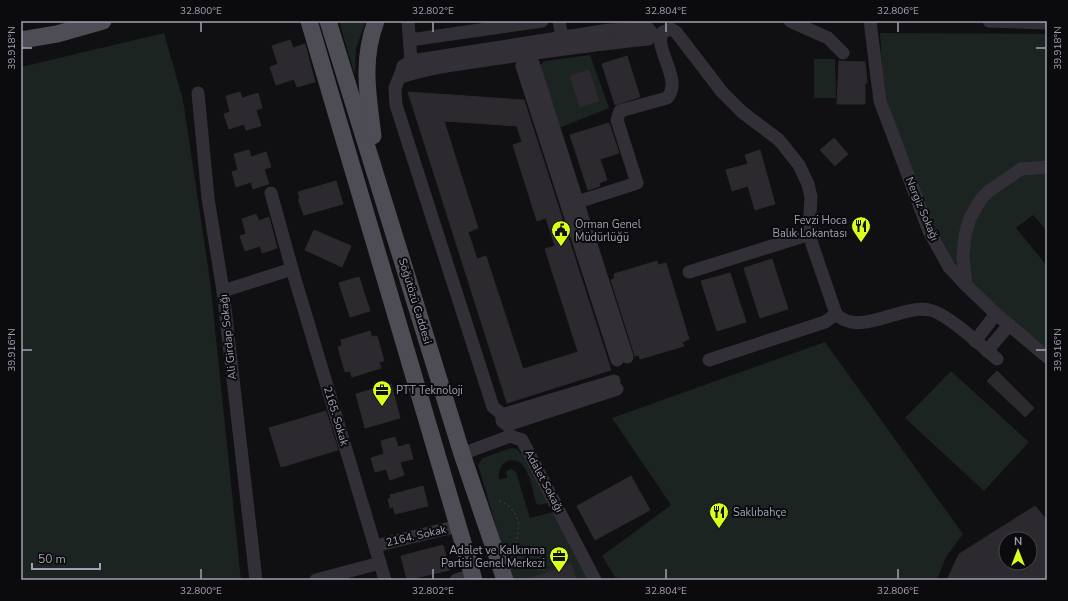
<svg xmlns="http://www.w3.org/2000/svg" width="1068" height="601" viewBox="0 0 1068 601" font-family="'Nunito Sans',sans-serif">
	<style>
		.green { fill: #1b2421 }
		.building { fill: #2c2a2e; stroke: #2b292d; fill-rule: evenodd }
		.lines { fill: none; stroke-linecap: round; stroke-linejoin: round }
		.path { stroke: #38363d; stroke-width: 1.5; stroke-dasharray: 2 3; stroke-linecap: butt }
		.minor { stroke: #323036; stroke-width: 13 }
		.major { stroke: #4e4c55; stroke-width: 17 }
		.ticks { fill: none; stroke: #a39fb3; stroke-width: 1.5 }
		.labels { text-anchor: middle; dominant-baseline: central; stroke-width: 4; stroke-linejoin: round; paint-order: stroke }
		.street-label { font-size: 11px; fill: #a39fb3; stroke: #0b0a0c }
		.poi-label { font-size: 11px; fill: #a39fb3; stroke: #0b0a0c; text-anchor: start }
		.neatline { fill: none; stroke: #a39fb3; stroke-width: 1.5 }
		.ticks-label { font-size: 10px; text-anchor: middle; fill: #a39fb3 }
	</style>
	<rect width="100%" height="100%" fill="#100f11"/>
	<g class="green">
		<polygon points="339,21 366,21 356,48 355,75"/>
		<polygon points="164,33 183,100 210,280 241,580 21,580 21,67"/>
		<polygon points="880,33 1047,34 1047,231 1033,215 1016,228 1047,266 1047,349 988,300 948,256 909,169 884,102"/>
		<polygon points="590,55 609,108 559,128 540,65 545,61"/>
		<polygon points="814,59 835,59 836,98 814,98"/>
		<polygon points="825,342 963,534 946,557 937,580 628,580 615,577 602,556 671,505 612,418"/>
		<polygon points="951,371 1029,442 984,491 905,418"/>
		<path d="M511,448L517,449L522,455L548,503L540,505L536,503C533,492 531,477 524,467C514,453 497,462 499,479L507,478L506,471L511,469L516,472L530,518L553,512L591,580H577L571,564L534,576L535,580H512L478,465L483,458Z"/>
	</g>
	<g class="building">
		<polygon points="290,40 293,48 305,44 315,82 297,87 294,79 276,85 270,67 278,64 272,46"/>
		<polygon points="627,56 640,97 615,105 602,64"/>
		<polygon points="839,61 865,62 867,83 865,83 865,104 837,104"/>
		<polygon points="589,70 599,101 580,107 570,76"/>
		<polygon points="240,92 242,98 258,93 262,108 256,110 261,126 246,130 244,124 229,129 224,114 230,112 226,96"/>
		<path d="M408,92L524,100L611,370L507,403ZM444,121L517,126L522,142L513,145L537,221L546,218L555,246L545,249L578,352L523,369L486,256L477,259L468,232L478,228Z"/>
		<polygon points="609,123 619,153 600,159 607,180 599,183 600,186 588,190 570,135"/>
		<polygon points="834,138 848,154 835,166 820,150"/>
		<polygon points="249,150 251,157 266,152 271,167 264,169 269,184 253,189 251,182 236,187 232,172 238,170 234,154"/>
		<polygon points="760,150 775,204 755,210 748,186 732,191 726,170 748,164 745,155"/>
		<polygon points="336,181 343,204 304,215 298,199 300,199 298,192"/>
		<polygon points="256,214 259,221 269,217 277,248 262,253 260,246 245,251 240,236 246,234 242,219"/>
		<polygon points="314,230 351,246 342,267 305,250"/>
		<polygon points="772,259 788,309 760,318 744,268"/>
		<polygon points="657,261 658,265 666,263 689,339 682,342 684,346 640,359 639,355 635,356 611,280 615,278 614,274"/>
		<polygon points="730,273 746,322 717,331 701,281"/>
		<polygon points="359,277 370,311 350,317 339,283"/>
		<polygon points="370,331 372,337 377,336 384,361 379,362 381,368 352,377 350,371 345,372 338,347 342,346 341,340"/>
		<polygon points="997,371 1034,408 1025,417 987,381"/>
		<polygon points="391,384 400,418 365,428 356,394"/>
		<polygon points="326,411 338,450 281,467 269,428"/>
		<polygon points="395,437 398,447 409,444 413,459 400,462 404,475 390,480 386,469 375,472 371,458 384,454 381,441"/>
		<polygon points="631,476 650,510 595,540 577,506"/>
		<polygon points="423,486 428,506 395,514 393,507 390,508 388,499 391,498 390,495"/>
		<path d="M1035,506L1047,520V580H947L959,554ZM1006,539H1030V563H1006Z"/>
		<polygon points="443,545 450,570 407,580 401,556"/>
		<polygon points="571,564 577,580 527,580 527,579"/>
	</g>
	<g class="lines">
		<path class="path" d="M499,501C506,503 510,507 514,512C528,532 504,549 523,563C529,569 541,569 549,571"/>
		<g class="minor">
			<polyline points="408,21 411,61"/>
			<polyline points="559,21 562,37"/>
			<polyline points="790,21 828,38 843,53"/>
			<polyline points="870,21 880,101 929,231 949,267 966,285 996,314 1047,357"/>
			<polyline points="989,21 1047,23"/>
			<path d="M648,28L652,33L651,37L648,39C598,44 549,51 500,58C468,63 435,66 404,76L401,73L403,66L411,61L609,30Z"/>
			<polyline points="410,40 542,21"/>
			<polyline points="401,73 395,88 396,105 493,407 503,415"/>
			<polyline points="198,93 208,198 223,291 256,580"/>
			<polyline points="271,193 292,269 385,580"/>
			<path d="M568,205L637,183L617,120L620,111L667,98C684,80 652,48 663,32L671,29L676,32L722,92L742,112L779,140L799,165L808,184L811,197L809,230L812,244L836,314C860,338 900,304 930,310C948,314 981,346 997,359"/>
			<polyline points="689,272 810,234"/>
			<polyline points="966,285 963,256 965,235 970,218 981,199 989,191 1021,169 1047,167"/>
			<polyline points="223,291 292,269"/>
			<polyline points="975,341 996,314"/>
			<polyline points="987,351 1009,325"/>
			<polyline points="617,360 522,66 527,61 533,63 627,357"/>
			<polyline points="709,360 825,322 836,314"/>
			<polyline points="614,381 505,414 502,417 502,421 507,425 617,389"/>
			<polyline points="462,454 510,436 522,440 595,580"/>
			<polyline points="375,546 458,526"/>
			<polyline points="316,580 380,563"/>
			<polyline points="456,580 473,575"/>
		</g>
		<g class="major">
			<polyline points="309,21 474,580"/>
			<polyline points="328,21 462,454 505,580"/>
			<polyline points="21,40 57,34 103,21"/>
			<path d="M373,136C368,95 361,61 376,21"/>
		</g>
	</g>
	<path class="ticks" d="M201,22V32M433,22V32M666,22V32M898,22V32M22,48H32M1036,48H1046M22,350H32M1036,350H1046M201,569V579M433,569V579M666,569V579M898,569V579"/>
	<defs>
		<symbol id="restaurant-pin" viewBox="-11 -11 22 30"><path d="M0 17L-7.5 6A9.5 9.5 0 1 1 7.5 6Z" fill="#daff19" stroke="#0b0a0c"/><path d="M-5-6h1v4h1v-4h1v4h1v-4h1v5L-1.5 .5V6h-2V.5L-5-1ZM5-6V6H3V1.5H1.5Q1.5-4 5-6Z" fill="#111"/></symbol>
		<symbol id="civic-pin" viewBox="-11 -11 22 30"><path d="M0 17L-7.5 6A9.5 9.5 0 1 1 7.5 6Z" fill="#daff19" stroke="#0b0a0c"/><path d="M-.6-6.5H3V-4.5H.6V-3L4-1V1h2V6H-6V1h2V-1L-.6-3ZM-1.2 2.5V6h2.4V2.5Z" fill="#111"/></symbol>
		<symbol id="office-pin" viewBox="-11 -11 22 30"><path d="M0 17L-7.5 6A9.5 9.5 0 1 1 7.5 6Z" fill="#daff19" stroke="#0b0a0c"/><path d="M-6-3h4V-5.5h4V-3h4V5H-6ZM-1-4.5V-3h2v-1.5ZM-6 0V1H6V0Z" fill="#111"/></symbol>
	</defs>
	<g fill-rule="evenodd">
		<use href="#restaurant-pin" x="850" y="215" width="22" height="30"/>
		<use href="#civic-pin" x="550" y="219" width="22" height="30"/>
		<use href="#office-pin" x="371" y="379" width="22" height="30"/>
		<use href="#restaurant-pin" x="708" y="501" width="22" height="30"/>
		<use href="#office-pin" x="548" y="545" width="22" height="30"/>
	</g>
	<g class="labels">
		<g class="street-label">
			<text transform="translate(922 209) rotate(67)">Nergiz Sokağı</text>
			<text transform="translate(415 301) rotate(73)">Söğütözü Caddesi</text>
			<text transform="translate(228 337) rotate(-96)">Ali Girdap Sokağı</text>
			<text transform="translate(336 416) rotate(73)">2165. Sokak</text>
			<text transform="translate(544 481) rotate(62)">Adalet Sokağı</text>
			<text transform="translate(416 536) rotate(-13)">2164. Sokak</text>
		</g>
		<g class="poi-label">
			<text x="847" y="220" text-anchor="end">Fevzi Hoca<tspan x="847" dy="13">Balık Lokantası</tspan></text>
			<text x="575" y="224">Orman Genel<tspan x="575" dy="13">Müdürlüğü</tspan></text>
			<text x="396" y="390">PTT Teknoloji</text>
			<text x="733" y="512">Saklıbahçe</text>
			<text x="545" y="550" text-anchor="end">Adalet ve Kalkınma<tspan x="545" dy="13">Partisi Genel Merkezi</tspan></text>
		</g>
	</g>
	<rect width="1068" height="601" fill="none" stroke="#0b0a0c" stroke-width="44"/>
	<g transform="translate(1018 551)"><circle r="19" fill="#0b0a0c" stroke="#48464f"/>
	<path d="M0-3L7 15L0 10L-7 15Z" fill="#daff19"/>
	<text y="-6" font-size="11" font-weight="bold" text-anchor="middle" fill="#a39fb3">N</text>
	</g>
	<path d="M32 563v6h68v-6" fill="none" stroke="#a39fb3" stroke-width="2"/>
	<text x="38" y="563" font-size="12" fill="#a39fb3" stroke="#0b0a0c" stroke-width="3" paint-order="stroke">50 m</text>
	<rect x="22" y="22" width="1024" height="557" class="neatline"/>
	<g class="ticks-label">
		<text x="201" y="14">32.800°E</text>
		<text x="433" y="14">32.802°E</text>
		<text x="666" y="14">32.804°E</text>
		<text x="898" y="14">32.806°E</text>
		<text transform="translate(11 48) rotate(-90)" y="4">39.918°N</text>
		<text transform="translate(1057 48) rotate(-90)" y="4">39.918°N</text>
		<text transform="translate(11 350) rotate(-90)" y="4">39.916°N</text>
		<text transform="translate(1057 350) rotate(-90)" y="4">39.916°N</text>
		<text x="201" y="594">32.800°E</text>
		<text x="433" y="594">32.802°E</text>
		<text x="666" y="594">32.804°E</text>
		<text x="898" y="594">32.806°E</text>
	</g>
</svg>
